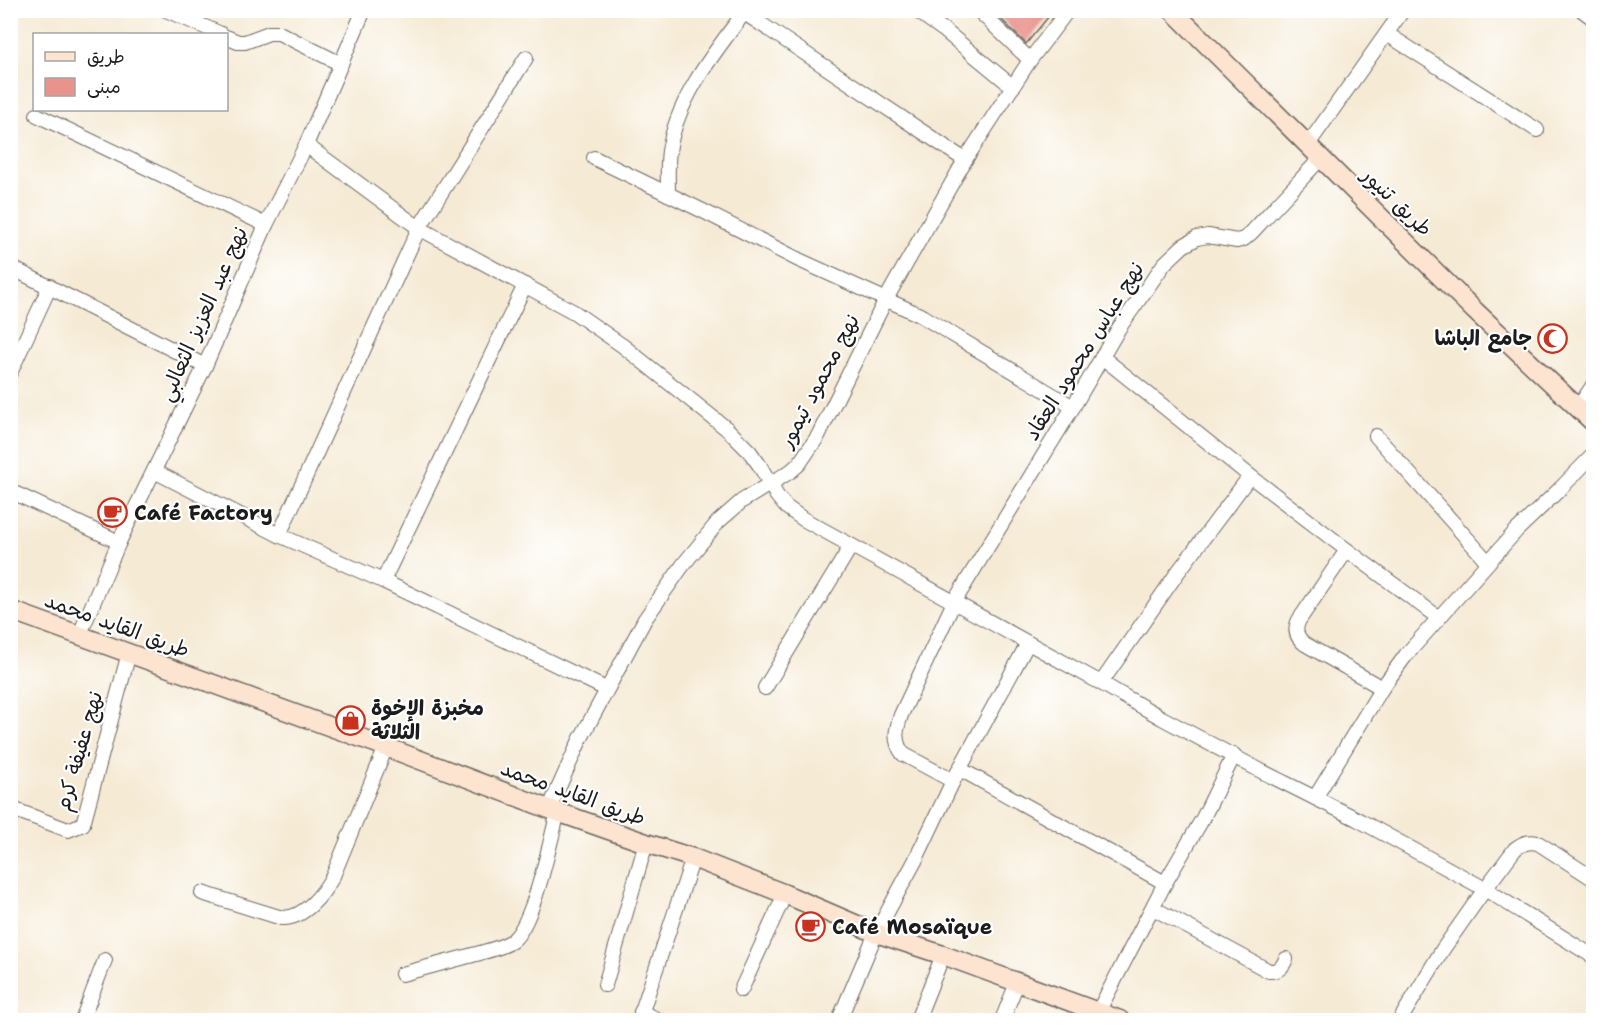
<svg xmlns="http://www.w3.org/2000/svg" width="1604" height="1031" viewBox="0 0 1604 1031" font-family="'Shantell Sans','Playpen Sans Arabic',sans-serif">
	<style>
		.building { fill: #e8938c }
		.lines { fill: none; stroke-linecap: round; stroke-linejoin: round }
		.minor-casing { stroke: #68645c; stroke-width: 16 }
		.secondary-casing { stroke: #68645c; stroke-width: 21 }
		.minor { stroke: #fff; stroke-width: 14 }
		.secondary { stroke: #fde4d1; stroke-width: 18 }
		.labels { text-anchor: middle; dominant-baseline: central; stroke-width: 4.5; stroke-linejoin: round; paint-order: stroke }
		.street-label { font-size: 21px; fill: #1c1c1c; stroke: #fff }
		.poi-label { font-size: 21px; font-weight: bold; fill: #1c1c1c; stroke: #fff; text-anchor: start }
	</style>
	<rect width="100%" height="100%" fill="#fff"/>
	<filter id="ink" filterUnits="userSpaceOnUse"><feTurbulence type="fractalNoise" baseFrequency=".0167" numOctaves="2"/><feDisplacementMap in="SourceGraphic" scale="12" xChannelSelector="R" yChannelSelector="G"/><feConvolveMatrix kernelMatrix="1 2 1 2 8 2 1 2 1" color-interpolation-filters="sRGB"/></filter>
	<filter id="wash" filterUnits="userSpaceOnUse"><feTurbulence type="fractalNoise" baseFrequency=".008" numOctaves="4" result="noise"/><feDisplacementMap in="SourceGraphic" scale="24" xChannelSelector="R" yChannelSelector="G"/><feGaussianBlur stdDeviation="1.35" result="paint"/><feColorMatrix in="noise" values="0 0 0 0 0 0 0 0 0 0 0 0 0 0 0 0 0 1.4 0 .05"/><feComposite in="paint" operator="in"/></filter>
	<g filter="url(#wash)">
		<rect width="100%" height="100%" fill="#f5ead4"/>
		<g id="blocks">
			<polygon class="building" points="992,10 1054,10 1026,44"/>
		</g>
	</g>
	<g filter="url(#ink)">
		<use href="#blocks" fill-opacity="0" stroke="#68645c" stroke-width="1.5"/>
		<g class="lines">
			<defs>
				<g id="minor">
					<polyline points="166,10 221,34"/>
					<polyline points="740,10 965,160"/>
					<polyline points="916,10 945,31 1013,87"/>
					<polyline points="978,10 1030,60"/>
					<polyline points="1582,10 1594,19"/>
					<polyline points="1387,34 1537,130"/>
					<polyline points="226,37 238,42 245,42 269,33 279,33 341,64"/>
					<polyline points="37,115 266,225"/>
					<polyline points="306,145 419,228 574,312 623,346 727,429 750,452 760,466 777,496 786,507 803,519 1101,683 1162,718 1263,772 1357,819 1485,889 1594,957"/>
					<polyline points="1307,146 1403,10"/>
					<polyline points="594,158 703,211 799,260 920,315 1073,407"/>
					<path d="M668,194C668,180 667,165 669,151C677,99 713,54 744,13"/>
					<polyline points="10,267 205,366"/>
					<polyline points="1102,357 1250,476 1347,550 1439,618"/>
					<polyline points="10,373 50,286"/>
					<polyline points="1578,408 1594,384"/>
					<polyline points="1376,436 1488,562"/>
					<polyline points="154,471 279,535 383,581 606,689"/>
					<polyline points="10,491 119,542"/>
					<polyline points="279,535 419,228 526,58"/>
					<path d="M1347,550L1299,620C1294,630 1296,637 1305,644L1382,688"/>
					<polyline points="383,581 525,285"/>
					<polyline points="80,634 119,542 205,366 266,225 306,145 364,10"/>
					<polyline points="1101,683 1178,572 1250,476"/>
					<polyline points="765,688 851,546"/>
					<polyline points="960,769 1165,883"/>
					<path d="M953,781L903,754C893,740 896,730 901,715L954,602L1073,407L1119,328L1164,264L1183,246L1197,238L1208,236L1237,241L1244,239L1251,233L1320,159"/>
					<polyline points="1315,798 1382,688 1406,655 1516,531 1561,488 1594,454"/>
					<polyline points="10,808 68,830 83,824 129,653"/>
					<polyline points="549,809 580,740 645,619 683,565 718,522 742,501 791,471 799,464 818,436 886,299 965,160 1030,60 1068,10"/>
					<path d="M202,893L282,918C304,919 323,894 333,876L386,747"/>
					<path d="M1153,908L1269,971C1279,971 1282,968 1286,959"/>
					<path d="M402,974C424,968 446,962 469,956C482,952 500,949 512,941C534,924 550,841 558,812"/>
					<polyline points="605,985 646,843"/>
					<polyline points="741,990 785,894"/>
					<polyline points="641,1012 659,1020"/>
					<polyline points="1098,1012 1165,883 1203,818 1234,755"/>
					<polyline points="82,1020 105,960"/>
					<polyline points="639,1020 693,858"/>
					<polyline points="839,1020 876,933 915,861 953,781 1028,643"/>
					<polyline points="917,1020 943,955"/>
					<polyline points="1002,1020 1017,983"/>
					<path d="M1400,1020L1443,949L1485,889L1515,849C1523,843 1528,841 1538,843L1594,879"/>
				</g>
				<g id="secondary">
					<polyline points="1172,10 1475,311 1594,423"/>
					<polyline points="10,610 386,747 549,809 646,843 693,858 785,894 876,933 943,955 1120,1020"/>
				</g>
			</defs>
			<use href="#minor" class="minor-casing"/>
			<use href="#secondary" class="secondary-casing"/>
			<use href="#minor" class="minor"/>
			<use href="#secondary" class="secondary"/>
		</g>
	</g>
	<defs>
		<symbol id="mosque-ring" viewBox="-11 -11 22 22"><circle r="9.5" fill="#fff" stroke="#c8321e" stroke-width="1.5"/><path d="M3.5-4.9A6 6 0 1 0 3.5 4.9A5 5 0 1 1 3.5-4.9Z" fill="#c8321e"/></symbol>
		<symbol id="cafe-ring" viewBox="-11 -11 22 22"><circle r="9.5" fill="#fff" stroke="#c8321e" stroke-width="1.5"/><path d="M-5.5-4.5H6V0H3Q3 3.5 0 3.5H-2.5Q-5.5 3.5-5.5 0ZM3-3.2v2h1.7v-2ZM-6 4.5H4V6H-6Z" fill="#c8321e"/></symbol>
		<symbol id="shop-ring" viewBox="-11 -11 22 22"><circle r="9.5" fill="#fff" stroke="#c8321e" stroke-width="1.5"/><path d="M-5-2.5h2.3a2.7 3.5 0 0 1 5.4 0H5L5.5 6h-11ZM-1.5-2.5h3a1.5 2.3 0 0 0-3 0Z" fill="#c8321e"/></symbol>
	</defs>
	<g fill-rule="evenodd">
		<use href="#mosque-ring" x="1536" y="322" width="33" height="33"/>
		<use href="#cafe-ring" x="96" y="496" width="33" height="33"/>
		<use href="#shop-ring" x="334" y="704" width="33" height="33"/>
		<use href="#cafe-ring" x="794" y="910" width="33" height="33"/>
	</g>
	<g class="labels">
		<g class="street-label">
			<text transform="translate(1397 202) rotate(44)">طريق تنيور</text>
			<text transform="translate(203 314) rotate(-66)">نهج عبد العزيز الثعالبي</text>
			<text transform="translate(1084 351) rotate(-58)">نهج عباس محمود العقاد</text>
			<text transform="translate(819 381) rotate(-62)">نهج محمود تيمور</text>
			<text transform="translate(117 625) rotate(20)">طريق القايد محمد</text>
			<text transform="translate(79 751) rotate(-74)">نهج عفيفة كرم</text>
			<text transform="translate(573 793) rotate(20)">طريق القايد محمد</text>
		</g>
		<g class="poi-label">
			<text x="1532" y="338" text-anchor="end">جامع الباشا</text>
			<text x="134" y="513">Café Factory</text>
			<text x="371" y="708">مخبزة الإخوة<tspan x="371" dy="24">الثلاثة</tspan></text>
			<text x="832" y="927">Café Mosaïque</text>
		</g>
	</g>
	<rect width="1604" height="1031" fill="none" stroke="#fff" stroke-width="36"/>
	<rect x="33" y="33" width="195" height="78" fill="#ffffff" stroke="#a4a4a4" stroke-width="1.5"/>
	<rect x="45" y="52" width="30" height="9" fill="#fde4d1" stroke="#a4a4a4" stroke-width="1.5"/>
	<text x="87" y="63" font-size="18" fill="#1c1c1c">طريق</text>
	<rect x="45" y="78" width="30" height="18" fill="#e8938c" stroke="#a4a4a4" stroke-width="1.5"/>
	<text x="87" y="93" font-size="18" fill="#1c1c1c">مبنى</text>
</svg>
